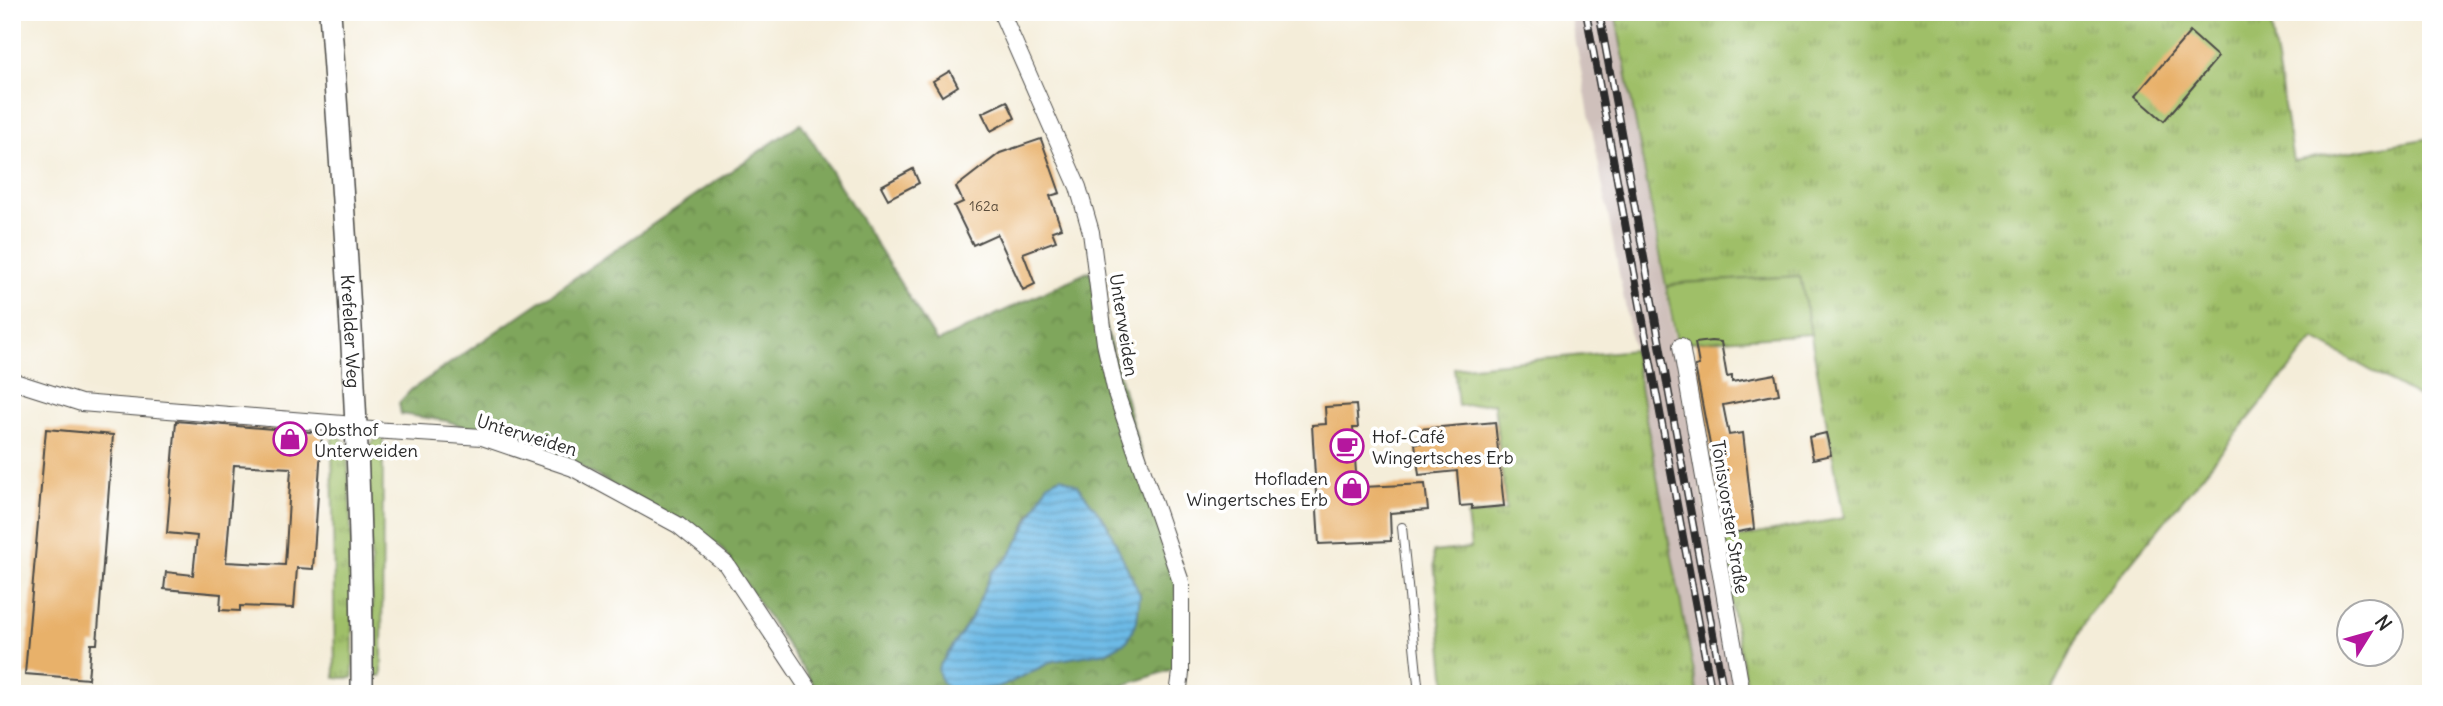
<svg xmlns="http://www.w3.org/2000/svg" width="2443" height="706" viewBox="0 0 2443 706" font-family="Delius,sans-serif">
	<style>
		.industrial { fill: #cfc0bb }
		.grass { fill: url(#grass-tufts); stroke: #65754a; stroke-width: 2 }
		.forest { fill: url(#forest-crowns); stroke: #556844; stroke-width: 2; fill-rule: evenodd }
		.garden { fill: #9fbf68; stroke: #65754a; stroke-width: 2 }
		.water { fill: url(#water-rules); stroke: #4c7288; stroke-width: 2 }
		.building { fill: #e8b16a; fill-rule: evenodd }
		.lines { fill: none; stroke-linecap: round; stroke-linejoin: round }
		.lane-casing { stroke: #494845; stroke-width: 10 }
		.street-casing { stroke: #494845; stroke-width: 18 }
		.secondary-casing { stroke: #494845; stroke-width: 24 }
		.lane { stroke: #fff; stroke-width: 8 }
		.street { stroke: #fff; stroke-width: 16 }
		.secondary { stroke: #fff; stroke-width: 21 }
		.rail-casing { stroke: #2b2b2b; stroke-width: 8 }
		.rail { stroke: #fff; stroke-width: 5; stroke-dasharray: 16; stroke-linecap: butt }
		.labels { text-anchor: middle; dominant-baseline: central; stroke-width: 7; stroke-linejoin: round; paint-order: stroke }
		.number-label { font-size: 14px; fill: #5a4c3b }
		.street-label { font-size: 18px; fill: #2b2b2b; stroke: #fff }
		.poi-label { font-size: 18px; fill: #2b2b2b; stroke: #fff; text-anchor: start }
	</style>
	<defs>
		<pattern id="grass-tufts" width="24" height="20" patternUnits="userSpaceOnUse" patternTransform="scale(1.75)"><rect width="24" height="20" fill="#9fbf68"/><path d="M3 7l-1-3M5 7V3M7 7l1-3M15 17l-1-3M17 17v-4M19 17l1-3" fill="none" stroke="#829b56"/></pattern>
		<pattern id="forest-crowns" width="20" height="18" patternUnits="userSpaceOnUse" patternTransform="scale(1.75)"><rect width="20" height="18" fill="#7fa65c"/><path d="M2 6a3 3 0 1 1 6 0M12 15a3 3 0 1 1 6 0" fill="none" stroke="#68874c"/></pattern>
		<pattern id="water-rules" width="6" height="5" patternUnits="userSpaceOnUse" patternTransform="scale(1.75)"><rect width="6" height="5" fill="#6cbae6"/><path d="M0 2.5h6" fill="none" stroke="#5997bb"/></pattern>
	</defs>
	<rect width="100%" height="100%" fill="#fff"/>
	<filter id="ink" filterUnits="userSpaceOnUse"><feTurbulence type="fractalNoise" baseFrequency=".0143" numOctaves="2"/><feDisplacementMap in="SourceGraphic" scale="14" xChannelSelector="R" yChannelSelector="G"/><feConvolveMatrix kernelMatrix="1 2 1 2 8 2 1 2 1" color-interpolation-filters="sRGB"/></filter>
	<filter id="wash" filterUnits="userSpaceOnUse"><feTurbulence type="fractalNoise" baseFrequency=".00686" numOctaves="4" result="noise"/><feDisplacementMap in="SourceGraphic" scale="28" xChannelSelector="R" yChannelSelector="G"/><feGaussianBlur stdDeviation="1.57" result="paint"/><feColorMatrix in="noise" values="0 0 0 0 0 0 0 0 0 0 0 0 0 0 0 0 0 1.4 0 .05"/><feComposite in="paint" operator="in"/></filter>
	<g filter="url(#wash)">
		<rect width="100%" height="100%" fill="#f4edd9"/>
		<polygon class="industrial" points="1570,12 1615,12 1738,694 1698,694"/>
		<g class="grass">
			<polygon points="1615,12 2269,12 2293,161 2431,138 2431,404 2314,339 2088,615 2050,694 1748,694 1719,541 1844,518 1800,276 1681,283 1666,287"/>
			<polygon points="1633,350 1698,694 1447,694 1433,552 1471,548 1467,516 1506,510 1494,403 1458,406 1454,368"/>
			<polygon points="332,431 347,443 353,566 353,678 335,678"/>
			<polygon points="383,437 382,676 374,677 368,449 374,440"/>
		</g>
		<path class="forest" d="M801,123L937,342L1090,271L1175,575L1176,668L1098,694H820L720,546L574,463L447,421L401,414L399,403L411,390ZM1077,485L1106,522L1107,652L1053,661L1005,685L938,668L971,619L992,572L1008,558L1021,536L1031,512Z"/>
		<polygon class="garden" points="1800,276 1811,334 1677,343 1666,287 1681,283"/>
		<polygon class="water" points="1061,477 1077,485 1106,522 1140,595 1137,621 1127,641 1107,652 1053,661 1005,685 979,691 952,692 941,681 938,668 971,619 992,572 1008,558 1021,536 1048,483"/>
		<g id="blocks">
			<g class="building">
				<polygon points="2190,32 2218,57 2164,121 2135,96"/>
				<polygon points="950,71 958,86 942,96 933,81"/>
				<polygon points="1007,101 1015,118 991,131 982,113"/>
				<polygon points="1041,139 1060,193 1050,196 1061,228 1052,231 1056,241 1023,253 1035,284 1023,290 997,234 973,245 954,206 963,202 956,187 1000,153"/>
				<polygon points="913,169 919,183 888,199 881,186"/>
				<polygon points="1711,341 1721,342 1727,377 1732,376 1732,382 1775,374 1779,394 1723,405 1729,435 1743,433 1754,529 1727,534 1695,366 1699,365 1695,343"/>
				<polygon points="1356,405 1358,428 1353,428 1356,473 1363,487 1425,484 1428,510 1390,513 1391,541 1319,544 1312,425 1326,424 1325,407"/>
				<path d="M176,421L322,433L313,569L297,568L294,608L240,606V611L220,610L221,594L164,589L166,572L193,575L197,536L167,533ZM234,465L291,468L285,565L226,562Z"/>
				<polygon points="1495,422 1504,506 1472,509 1472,505 1460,506 1457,471 1419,475 1415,443 1421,443 1420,429"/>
				<polygon points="46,429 113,435 97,644 91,644 88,679 25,674"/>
				<polygon points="1826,433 1831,455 1813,459 1809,437"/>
			</g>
		</g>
	</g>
	<g filter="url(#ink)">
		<use href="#blocks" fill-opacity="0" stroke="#494845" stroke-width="2"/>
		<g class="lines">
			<defs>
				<polyline id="lane" points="1402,527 1419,694"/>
				<g id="street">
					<polyline points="1001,12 1078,187 1091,232 1105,343 1116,393 1181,582 1181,673 1178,694"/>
					<polyline points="1681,346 1742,694"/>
					<polyline points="12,381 81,403 343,424 357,429 482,437 573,468 678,525 726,564 812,694"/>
				</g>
				<g id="secondary">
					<path id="s1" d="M330,12C346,239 363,466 362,694"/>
				</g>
			</defs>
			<use href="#lane" class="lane-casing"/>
			<use href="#street" class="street-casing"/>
			<use href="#secondary" class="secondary-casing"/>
			<use href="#lane" class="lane"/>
			<use href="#street" class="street"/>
			<use href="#secondary" class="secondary"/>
			<defs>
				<g id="rail">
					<polyline points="1586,12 1712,694"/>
					<polyline points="1599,12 1724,694"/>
				</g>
			</defs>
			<use href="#rail" class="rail-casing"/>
			<use href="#rail" class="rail"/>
		</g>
	</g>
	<defs>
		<symbol id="shop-ring" viewBox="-11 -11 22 22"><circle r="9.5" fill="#fff" stroke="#b5179e" stroke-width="1.5"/><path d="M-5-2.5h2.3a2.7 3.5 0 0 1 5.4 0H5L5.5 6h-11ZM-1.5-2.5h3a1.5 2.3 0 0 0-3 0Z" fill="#b5179e"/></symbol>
		<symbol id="cafe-ring" viewBox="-11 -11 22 22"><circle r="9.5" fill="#fff" stroke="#b5179e" stroke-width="1.5"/><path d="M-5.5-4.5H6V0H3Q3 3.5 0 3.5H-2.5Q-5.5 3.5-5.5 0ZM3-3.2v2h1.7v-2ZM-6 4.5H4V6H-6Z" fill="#b5179e"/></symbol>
	</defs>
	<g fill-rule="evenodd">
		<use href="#shop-ring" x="271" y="420" width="38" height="38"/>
		<use href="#cafe-ring" x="1328" y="427" width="38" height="38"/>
		<use href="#shop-ring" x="1333" y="469" width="38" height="38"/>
	</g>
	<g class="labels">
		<g class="number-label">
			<text x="984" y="206">162a</text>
		</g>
		<g class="street-label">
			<text transform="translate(1124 325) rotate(81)">Unterweiden</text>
			<text stroke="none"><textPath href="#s1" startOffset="320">Krefelder Weg</textPath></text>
			<text transform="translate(527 435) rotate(17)">Unterweiden</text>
			<text transform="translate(1730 517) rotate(81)">Tönisvorster Straße</text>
		</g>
		<g class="poi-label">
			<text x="314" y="429">Obsthof<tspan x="314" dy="21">Unterweiden</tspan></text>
			<text x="1372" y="436">Hof-Café<tspan x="1372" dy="21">Wingertsches Erb</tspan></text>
			<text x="1328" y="478" text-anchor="end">Hofladen<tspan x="1328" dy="21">Wingertsches Erb</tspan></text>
		</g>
	</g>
	<rect width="2443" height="706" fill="none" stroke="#fff" stroke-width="42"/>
	<g transform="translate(2370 633) rotate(53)"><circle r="33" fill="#ffffff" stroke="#aaaaaa" stroke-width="2"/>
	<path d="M0-5L12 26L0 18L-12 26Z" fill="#b5179e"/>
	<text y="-10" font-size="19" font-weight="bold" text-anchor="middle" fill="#2b2b2b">N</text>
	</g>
</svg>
